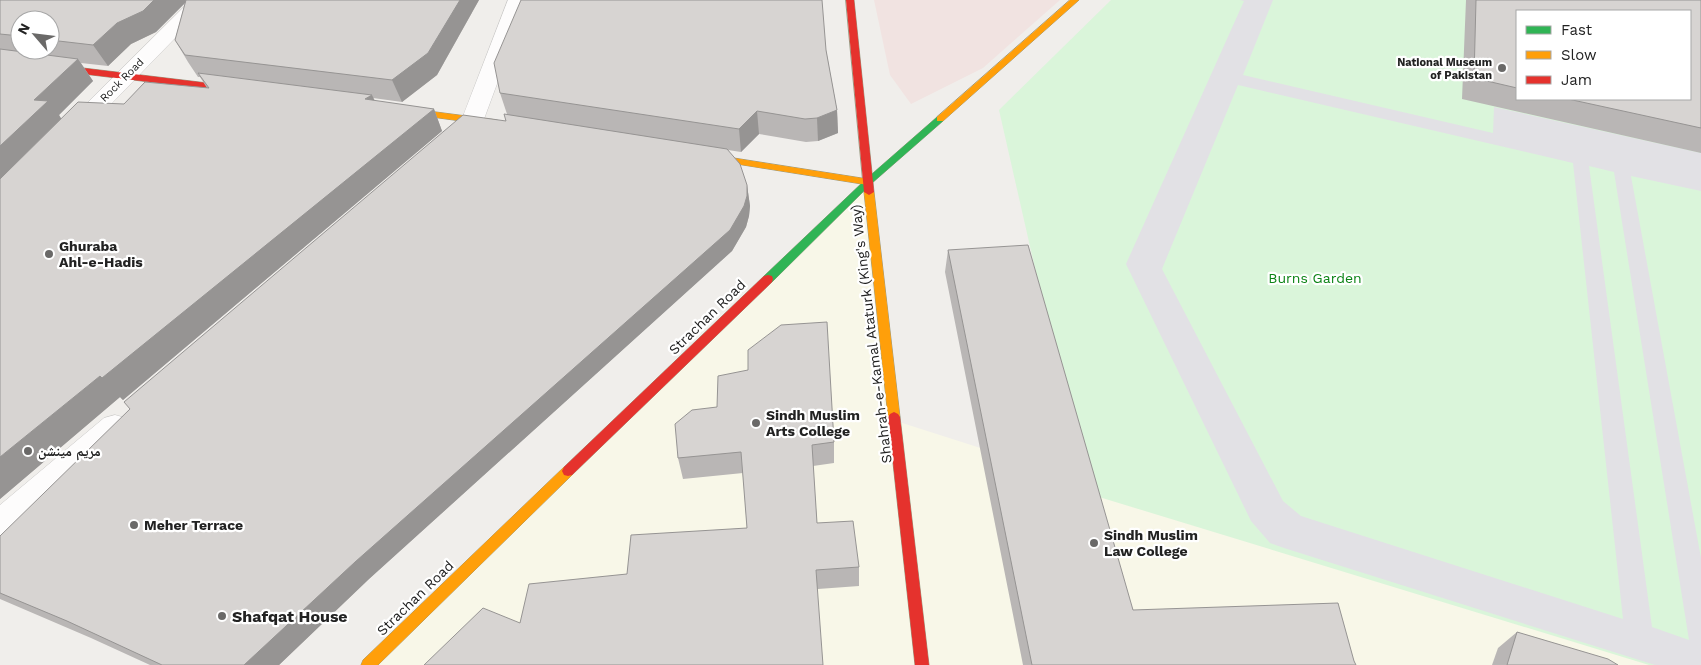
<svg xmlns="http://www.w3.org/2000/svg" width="1701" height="665" viewBox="0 0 1701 665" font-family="'Work Sans','Noto Naskh Arabic',sans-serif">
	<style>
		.commercial { fill: #f1e3e1 }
		.education { fill: #f8f7e8 }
		.park { fill: #daf5da; fill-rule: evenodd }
		.plaza { fill: #e2e1e5; fill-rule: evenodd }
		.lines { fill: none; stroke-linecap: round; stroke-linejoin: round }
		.street-casing { stroke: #c9c8c7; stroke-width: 1 }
		.fast-casing { stroke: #999a82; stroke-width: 1 }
		.slow-casing { stroke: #999a82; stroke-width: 1 }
		.jam-casing { stroke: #999a82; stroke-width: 1 }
		.street { fill: #fdfcfc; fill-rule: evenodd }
		.fast { fill: #30b455; fill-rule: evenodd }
		.slow { fill: #ff9f0a; fill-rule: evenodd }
		.jam { fill: #e5322d; fill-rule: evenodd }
		.wall { fill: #b9b6b5; fill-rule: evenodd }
		.shaded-wall { fill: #969493 }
		.building { fill: #d7d4d2; stroke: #969493 }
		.poi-dot { fill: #6a6968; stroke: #fff; stroke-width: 2 }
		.labels { text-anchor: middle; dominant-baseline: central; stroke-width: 4.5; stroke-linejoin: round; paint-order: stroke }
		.far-poi-label { font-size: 11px; font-weight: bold; fill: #222; stroke: #fff; text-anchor: end }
		.far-street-label { font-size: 11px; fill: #222; stroke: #fff }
		.poi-label { font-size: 14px; font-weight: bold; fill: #222; stroke: #fff; text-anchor: start }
		.park-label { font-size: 14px; fill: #0c8416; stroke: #fff }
		.street-label { font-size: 14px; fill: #222; stroke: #fff }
		.near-poi-label { font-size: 16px; font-weight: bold; fill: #222; stroke: #fff; text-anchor: start }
	</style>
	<rect width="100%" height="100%" fill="#f0eeeb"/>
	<polygon class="commercial" points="874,0 1060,0 983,68 911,104 890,75"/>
	<polygon class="education" points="868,182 896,421 1660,665 367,665"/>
	<path class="park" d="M1111,0H1701V665H1649L1086,493L999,110ZM1517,11H1690V99H1517Z"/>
	<path class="plaza" d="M1240,0H1273L1243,75L1493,133L1494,107L1701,153V191L1631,176L1701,558V665H1655L1284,548L1270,543L1251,521L1126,264L1244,1ZM1238,85L1573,163L1623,619L1301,516L1283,501L1162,269ZM1589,166L1614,172L1689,640L1652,627Z"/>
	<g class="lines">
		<defs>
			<g id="street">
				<polygon points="191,0 212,0 82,134 74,136 66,134 63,129 66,124"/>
				<polygon points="508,0 528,0 484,119 459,144 451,146 443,144 440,139 463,116"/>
				<polygon points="115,415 126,418 130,427 126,436 11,535 0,539 0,505 104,418"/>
			</g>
			<polygon id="fast" points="940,116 943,117 943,121 871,184 772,282 764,282 763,279 764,276 865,180 937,117"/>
			<g id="slow">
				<polygon points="1070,0 1079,0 943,121 937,121 937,117"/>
				<polygon points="398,107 497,120 502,123 497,126 395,112 394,110"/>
				<polygon points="702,153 868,179 873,182 868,185 699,158 697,156"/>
				<polygon points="869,189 874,192 900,417 898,420 894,422 890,420 888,417 864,192"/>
				<polygon points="568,466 572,467 574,471 572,475 378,665 361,665 363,660 564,467"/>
			</g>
			<g id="jam">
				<polygon points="846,0 854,0 874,192 869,195 864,192"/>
				<polygon points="0,58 241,87 245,90 241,93 0,64"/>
				<polygon points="768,275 772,276 773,279 772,282 572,475 568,476 564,475 562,471 564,467 764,276"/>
				<polygon points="894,412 898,414 900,417 929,665 915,665 888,417 890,414"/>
			</g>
		</defs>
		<use href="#street" class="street-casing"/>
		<use href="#fast" class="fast-casing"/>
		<use href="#slow" class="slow-casing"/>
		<use href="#jam" class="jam-casing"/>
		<use href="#street" class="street"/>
		<use href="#fast" class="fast"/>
		<use href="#slow" class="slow"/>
		<use href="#jam" class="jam"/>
	</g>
	<g class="wall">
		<path d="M0,0H479L437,75L402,102L373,98L375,101L434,109L442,131L123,400L120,397L0,499ZM185,3L175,40L188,62L198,77H200L207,88L124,104L61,119L59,115L93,81L81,63L108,66L131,44L156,32ZM20,20H50V50H20Z"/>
		<path d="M1466,0H1701V153L1462,99ZM1517,11L1690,99H1517Z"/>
		<polygon points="826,50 837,110 838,133 818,141 806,142 759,134 741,152 728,150 747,185 750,206 749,216 746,227 732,251 369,579 279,665 150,665 91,638 0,599 0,536 506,121 507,114 500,93"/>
		<polygon points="948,250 1133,610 1354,661 1356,665 1023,665 945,272"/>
		<polygon points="748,370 834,442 834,463 813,466 817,523 859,567 859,586 818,589 520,623 627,574 747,528 743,473 683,479 678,458 717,407"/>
		<polygon points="1517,632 1618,665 1492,665 1498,648"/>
	</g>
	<g class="shaded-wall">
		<polygon points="154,0 188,0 156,32 131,44 108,66 93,45 117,23"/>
		<polygon points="460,0 479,0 437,75 402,102 392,80"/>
		<polygon points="78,59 93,81 59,115 64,123 0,186 0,146 34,100"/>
		<polygon points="372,95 382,116 365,99"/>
		<polygon points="434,109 442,131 123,400 120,397 0,499 0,457 100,376"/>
		<polygon points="837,110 838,133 818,141 817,118"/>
		<polygon points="757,111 759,134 741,152 739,129"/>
		<polygon points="747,185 750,206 749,216 746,227 732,251 369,579 279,665 244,665"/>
	</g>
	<g class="building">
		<polygon points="0,0 154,0 143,11 117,23 93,45 50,40 50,20 20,20 20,36 0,34"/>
		<polygon points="186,0 460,0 428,53 392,80 185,55 175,40"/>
		<polygon points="521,0 822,0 826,50 837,110 817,118 805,119 757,111 739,129 500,93 494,63"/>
		<polygon points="1476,0 1701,0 1701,128 1568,99 1690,99 1690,11 1517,11 1517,88 1474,78"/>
		<polygon points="0,49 78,59 34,100 48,101 0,146"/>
		<polygon points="198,73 372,95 365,99 434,109 102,378 100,376 0,457 0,179 78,102 124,104 145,82 209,88"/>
		<polygon points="504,114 727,149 740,164 747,185 747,196 744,206 730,230 355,562 244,665 162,665 67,621 0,593 0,536 130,409 124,402 463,115 506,121"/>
		<polygon points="1028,245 1133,610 1338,603 1354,661 1356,665 1032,665 948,250"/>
		<polygon points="827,322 834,442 812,445 817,523 853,521 859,567 816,570 823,665 424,665 483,608 520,623 529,584 627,574 631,535 747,528 741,452 678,458 675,424 692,410 717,407 718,376 748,370 748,350 781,325"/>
		<polygon points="1517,632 1608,659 1618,665 1507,665"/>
	</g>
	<g class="poi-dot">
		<circle cx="1502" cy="68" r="5"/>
		<circle cx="49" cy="254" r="5"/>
		<circle cx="756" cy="423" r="5"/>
		<circle cx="28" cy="451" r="5"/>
		<circle cx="134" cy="525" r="5"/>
		<circle cx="1094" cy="543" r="5"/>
		<circle cx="222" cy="616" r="5"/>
	</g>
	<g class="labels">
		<g class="far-poi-label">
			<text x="1492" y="62">National Museum<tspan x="1492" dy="13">of Pakistan</tspan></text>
		</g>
		<g class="far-street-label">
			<text transform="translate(122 80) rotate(-45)">Rock Road</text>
		</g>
		<g class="poi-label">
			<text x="59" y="246">Ghuraba<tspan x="59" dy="16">Ahl-e-Hadis</tspan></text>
			<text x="766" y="415">Sindh Muslim<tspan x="766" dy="16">Arts College</tspan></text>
			<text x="38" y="451">مریم مینشن</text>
			<text x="144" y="525">Meher Terrace</text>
			<text x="1104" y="535">Sindh Muslim<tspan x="1104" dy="16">Law College</tspan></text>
		</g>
		<g class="park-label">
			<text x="1315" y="278">Burns Garden</text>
		</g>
		<g class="street-label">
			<text transform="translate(707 317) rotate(-44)">Strachan Road</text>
			<text transform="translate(871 334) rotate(-97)">Shahrah-e-Kamal Ataturk (King's Way)</text>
			<text transform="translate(415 598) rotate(-44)">Strachan Road</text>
		</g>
		<g class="near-poi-label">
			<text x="232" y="616">Shafqat House</text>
		</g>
	</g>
	<rect x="1516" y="10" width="175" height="90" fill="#ffffff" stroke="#a7a7a7"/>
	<rect x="1526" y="26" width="25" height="8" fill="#30b455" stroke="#a7a7a7"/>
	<text x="1561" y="35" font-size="15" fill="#222222">Fast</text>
	<rect x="1526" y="51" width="25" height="8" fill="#ff9f0a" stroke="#a7a7a7"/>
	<text x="1561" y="60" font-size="15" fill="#222222">Slow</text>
	<rect x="1526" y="76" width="25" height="8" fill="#e5322d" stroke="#a7a7a7"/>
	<text x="1561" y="85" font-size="15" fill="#222222">Jam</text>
	<g transform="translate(35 35) rotate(298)"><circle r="24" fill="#ffffff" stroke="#a7a7a7"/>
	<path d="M0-4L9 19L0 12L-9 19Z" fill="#6a6968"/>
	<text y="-8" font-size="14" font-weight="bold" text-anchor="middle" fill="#222222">N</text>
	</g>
</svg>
